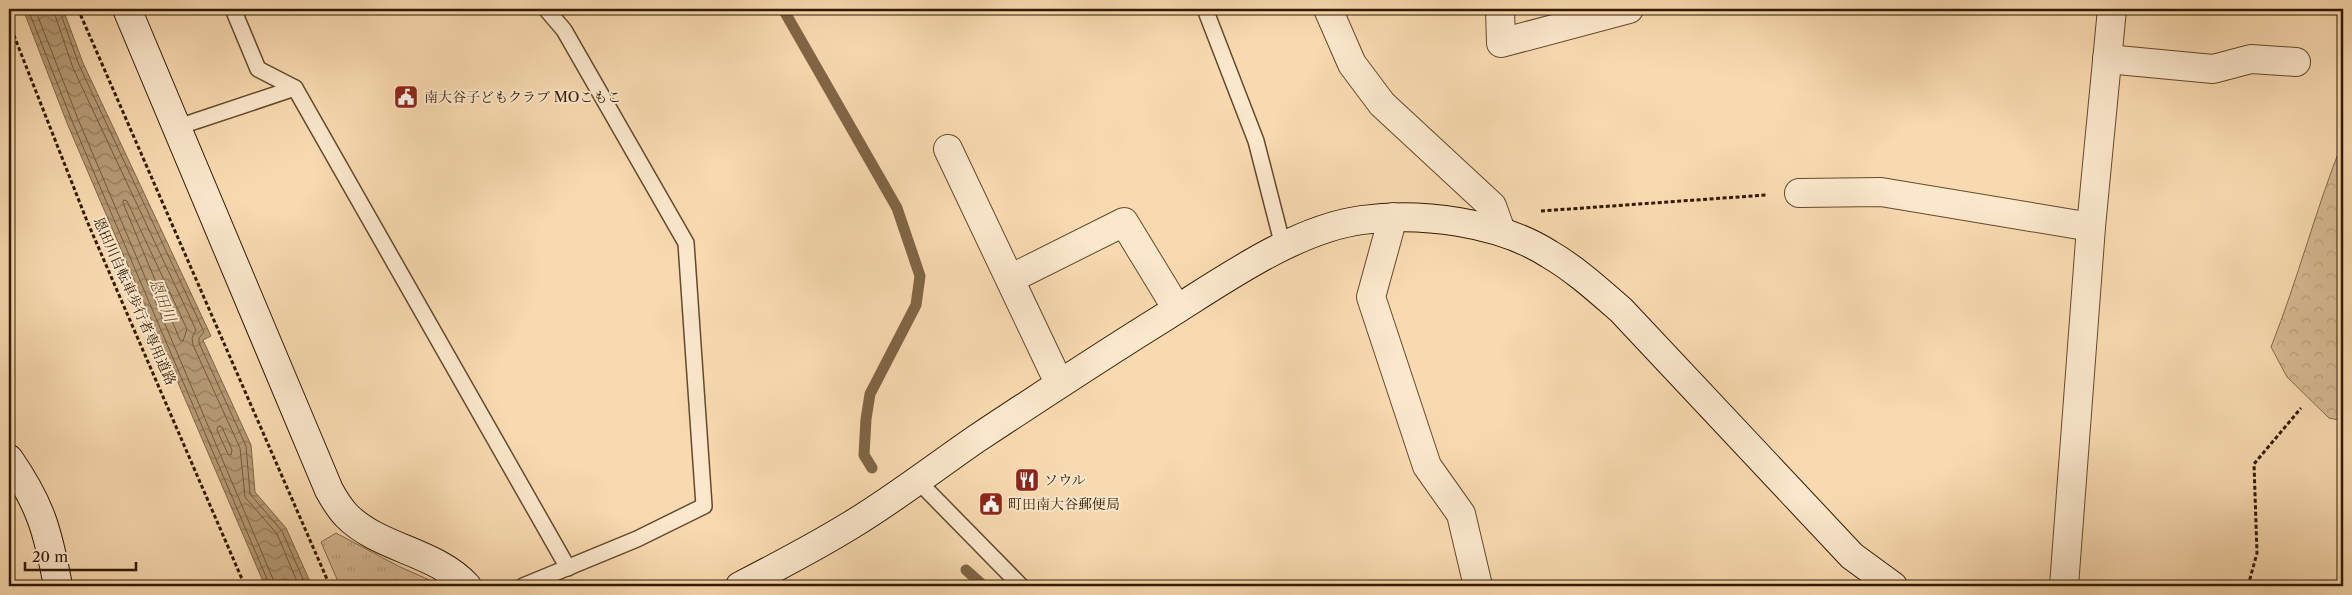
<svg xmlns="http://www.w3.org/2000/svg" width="2352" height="595" viewBox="0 0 2352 595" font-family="'Libre Caslon Text','Noto Serif JP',serif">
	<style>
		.forest { fill: url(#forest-crowns); stroke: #846a49 }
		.park { fill: url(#park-tufts); stroke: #846a49 }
		.water { fill: url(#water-waves); stroke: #806646 }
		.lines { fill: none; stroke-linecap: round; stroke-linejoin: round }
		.shore { stroke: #735a3a; stroke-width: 1 }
		.stream { stroke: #806646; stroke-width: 11 }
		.lane-casing { stroke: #634a2c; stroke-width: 18 }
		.street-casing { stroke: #634a2c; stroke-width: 30 }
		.secondary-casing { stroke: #311a00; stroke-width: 30 }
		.path { stroke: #311a00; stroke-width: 3; stroke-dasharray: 4 2.5; stroke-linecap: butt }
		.lane { stroke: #fbe7cc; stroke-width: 15 }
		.street { stroke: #fbe7cc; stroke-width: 28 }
		.secondary { stroke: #fbe7cc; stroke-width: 28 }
		.labels { text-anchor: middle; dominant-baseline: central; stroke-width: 4; stroke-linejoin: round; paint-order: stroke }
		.poi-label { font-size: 14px; fill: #311a00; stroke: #fbe7cc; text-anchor: start }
		.street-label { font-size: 14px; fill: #311a00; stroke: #fbe7cc }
		.water-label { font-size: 15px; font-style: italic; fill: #664d2e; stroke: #fbe7cc }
	</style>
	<defs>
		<pattern id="forest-crowns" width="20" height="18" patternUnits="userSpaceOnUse" patternTransform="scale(1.25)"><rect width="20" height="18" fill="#d7b992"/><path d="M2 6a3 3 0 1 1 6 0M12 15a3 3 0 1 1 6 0" fill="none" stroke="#b99e7c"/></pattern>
		<pattern id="park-tufts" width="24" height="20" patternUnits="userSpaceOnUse" patternTransform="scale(1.25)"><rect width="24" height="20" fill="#d7b992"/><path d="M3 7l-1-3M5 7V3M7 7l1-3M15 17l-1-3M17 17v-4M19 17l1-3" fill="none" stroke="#b99e7c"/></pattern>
		<pattern id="water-waves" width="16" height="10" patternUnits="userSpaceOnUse" patternTransform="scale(1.25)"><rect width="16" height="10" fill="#b59974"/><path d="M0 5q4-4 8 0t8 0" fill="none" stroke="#947c5d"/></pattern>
	</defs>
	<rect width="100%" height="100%" fill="#f9dab0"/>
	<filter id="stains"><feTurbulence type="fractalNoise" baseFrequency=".004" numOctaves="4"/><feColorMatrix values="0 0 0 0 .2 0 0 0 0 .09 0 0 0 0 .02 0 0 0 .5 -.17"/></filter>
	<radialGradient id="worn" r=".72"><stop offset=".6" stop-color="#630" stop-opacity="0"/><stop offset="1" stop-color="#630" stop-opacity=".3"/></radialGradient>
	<path class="forest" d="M2343,141V421L2329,418L2287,377L2271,347C2298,279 2316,208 2343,141Z"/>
	<polygon class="park" points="336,533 398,566 443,586 340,586 321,542"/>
	<polygon class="water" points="23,9 63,9 83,63 211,336 203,340 251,445 255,492 286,528 312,586 265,586 67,123"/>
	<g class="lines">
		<g class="shore">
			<polyline points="28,9 72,121 270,586"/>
			<polyline points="35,9 78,119 276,586"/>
			<polyline points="53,9 73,68 196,330 192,338 193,345 240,448 245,497 277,534 299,586"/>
			<polyline points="59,9 79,65 204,332 199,338 199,343 246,446 250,494 282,531 306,586"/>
			<polygon points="124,200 127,201 187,329 183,341 180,340 123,203"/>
			<polygon points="219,426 222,427 232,450 231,455 228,454 217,430"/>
		</g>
		<g class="stream">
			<polyline points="783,9 897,208 920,276 916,305 870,394 866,419 864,455 872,468"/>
			<polyline points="966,570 984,586"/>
		</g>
		<defs>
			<g id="lane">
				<polyline points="233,9 258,69 295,88 568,568"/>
				<polyline points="1205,9 1256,141 1283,246"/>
				<polyline points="175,128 295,88"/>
				<polyline points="917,480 1021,586"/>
				<polyline points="523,586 637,539 704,506 686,243 564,30 546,9"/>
			</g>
			<g id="street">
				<polyline points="1328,9 1352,64 1382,104 1492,206 1501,231"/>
				<polyline points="1500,9 1501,43 1629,9"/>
				<polyline points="2107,59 2213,69 2251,59 2296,62"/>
				<polyline points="948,149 1059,383"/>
				<polyline points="1799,193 1881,192 2091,227"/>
				<polyline points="1393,217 1371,297 1427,466 1461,514 1478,586"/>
				<polyline points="1010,279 1124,222 1177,309"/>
				<polyline points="2064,586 2091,227 2112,9"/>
			</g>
			<g id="secondary">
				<path d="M127,9L329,490C334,499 340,509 347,516C380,549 435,551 467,586"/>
				<path d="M9,459C41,505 48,532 58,586"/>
				<path d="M740,586C777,567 815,547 851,525C894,499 934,468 976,439C1038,398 1100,357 1163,318C1221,282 1294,229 1362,220C1421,212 1499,222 1549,254C1575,269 1598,290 1621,310L1852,556L1893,586"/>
			</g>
		</defs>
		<use href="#lane" class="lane-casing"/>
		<use href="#street" class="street-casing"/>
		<use href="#secondary" class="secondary-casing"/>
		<g class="path">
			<polyline points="78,9 330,586"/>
			<polyline points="9,23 87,221 245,586"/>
			<polyline points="1541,211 1766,195"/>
			<polyline points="2248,586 2257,553 2254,464 2301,408"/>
		</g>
		<use href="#lane" class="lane"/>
		<use href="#street" class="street"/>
		<use href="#secondary" class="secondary"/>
	</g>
	<defs>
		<symbol id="civic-square" viewBox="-11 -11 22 22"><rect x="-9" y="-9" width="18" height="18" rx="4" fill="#8f2418" stroke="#fbe7cc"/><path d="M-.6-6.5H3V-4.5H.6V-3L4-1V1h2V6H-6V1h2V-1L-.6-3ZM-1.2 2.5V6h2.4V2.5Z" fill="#fff"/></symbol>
		<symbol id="restaurant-square" viewBox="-11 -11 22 22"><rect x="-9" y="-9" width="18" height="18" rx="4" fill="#8f2418" stroke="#fbe7cc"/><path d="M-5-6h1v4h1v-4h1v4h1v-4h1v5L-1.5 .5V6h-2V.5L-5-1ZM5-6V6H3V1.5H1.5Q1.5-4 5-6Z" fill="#fff"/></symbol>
	</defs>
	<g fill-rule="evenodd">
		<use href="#civic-square" x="392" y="83" width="28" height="28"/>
		<use href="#restaurant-square" x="1013" y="466" width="28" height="28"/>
		<use href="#civic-square" x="977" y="490" width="28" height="28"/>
	</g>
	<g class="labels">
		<g class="poi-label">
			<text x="424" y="97">南大谷子どもクラブ MOこもこ</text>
			<text x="1044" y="480">ソウル</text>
			<text x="1008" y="504">町田南大谷郵便局</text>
		</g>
		<g class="street-label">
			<text transform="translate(135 301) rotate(66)">恩田川自転車歩行者専用道路</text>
		</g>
		<g class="water-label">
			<text transform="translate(163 300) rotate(68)">恩田川</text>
		</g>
	</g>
	<rect width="2352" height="595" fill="none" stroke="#f9dab0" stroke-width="30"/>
	<rect x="10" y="10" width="2332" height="575" fill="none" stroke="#311a00" stroke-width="2.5"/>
	<rect x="15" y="15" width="2322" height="565" fill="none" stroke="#311a00"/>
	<path d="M25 562v8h111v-8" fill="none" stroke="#311a00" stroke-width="2.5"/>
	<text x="32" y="562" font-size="15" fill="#311a00" stroke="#fbe7cc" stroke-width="4" paint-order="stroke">20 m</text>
	<rect width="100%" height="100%" filter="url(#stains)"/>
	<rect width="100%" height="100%" fill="url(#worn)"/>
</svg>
